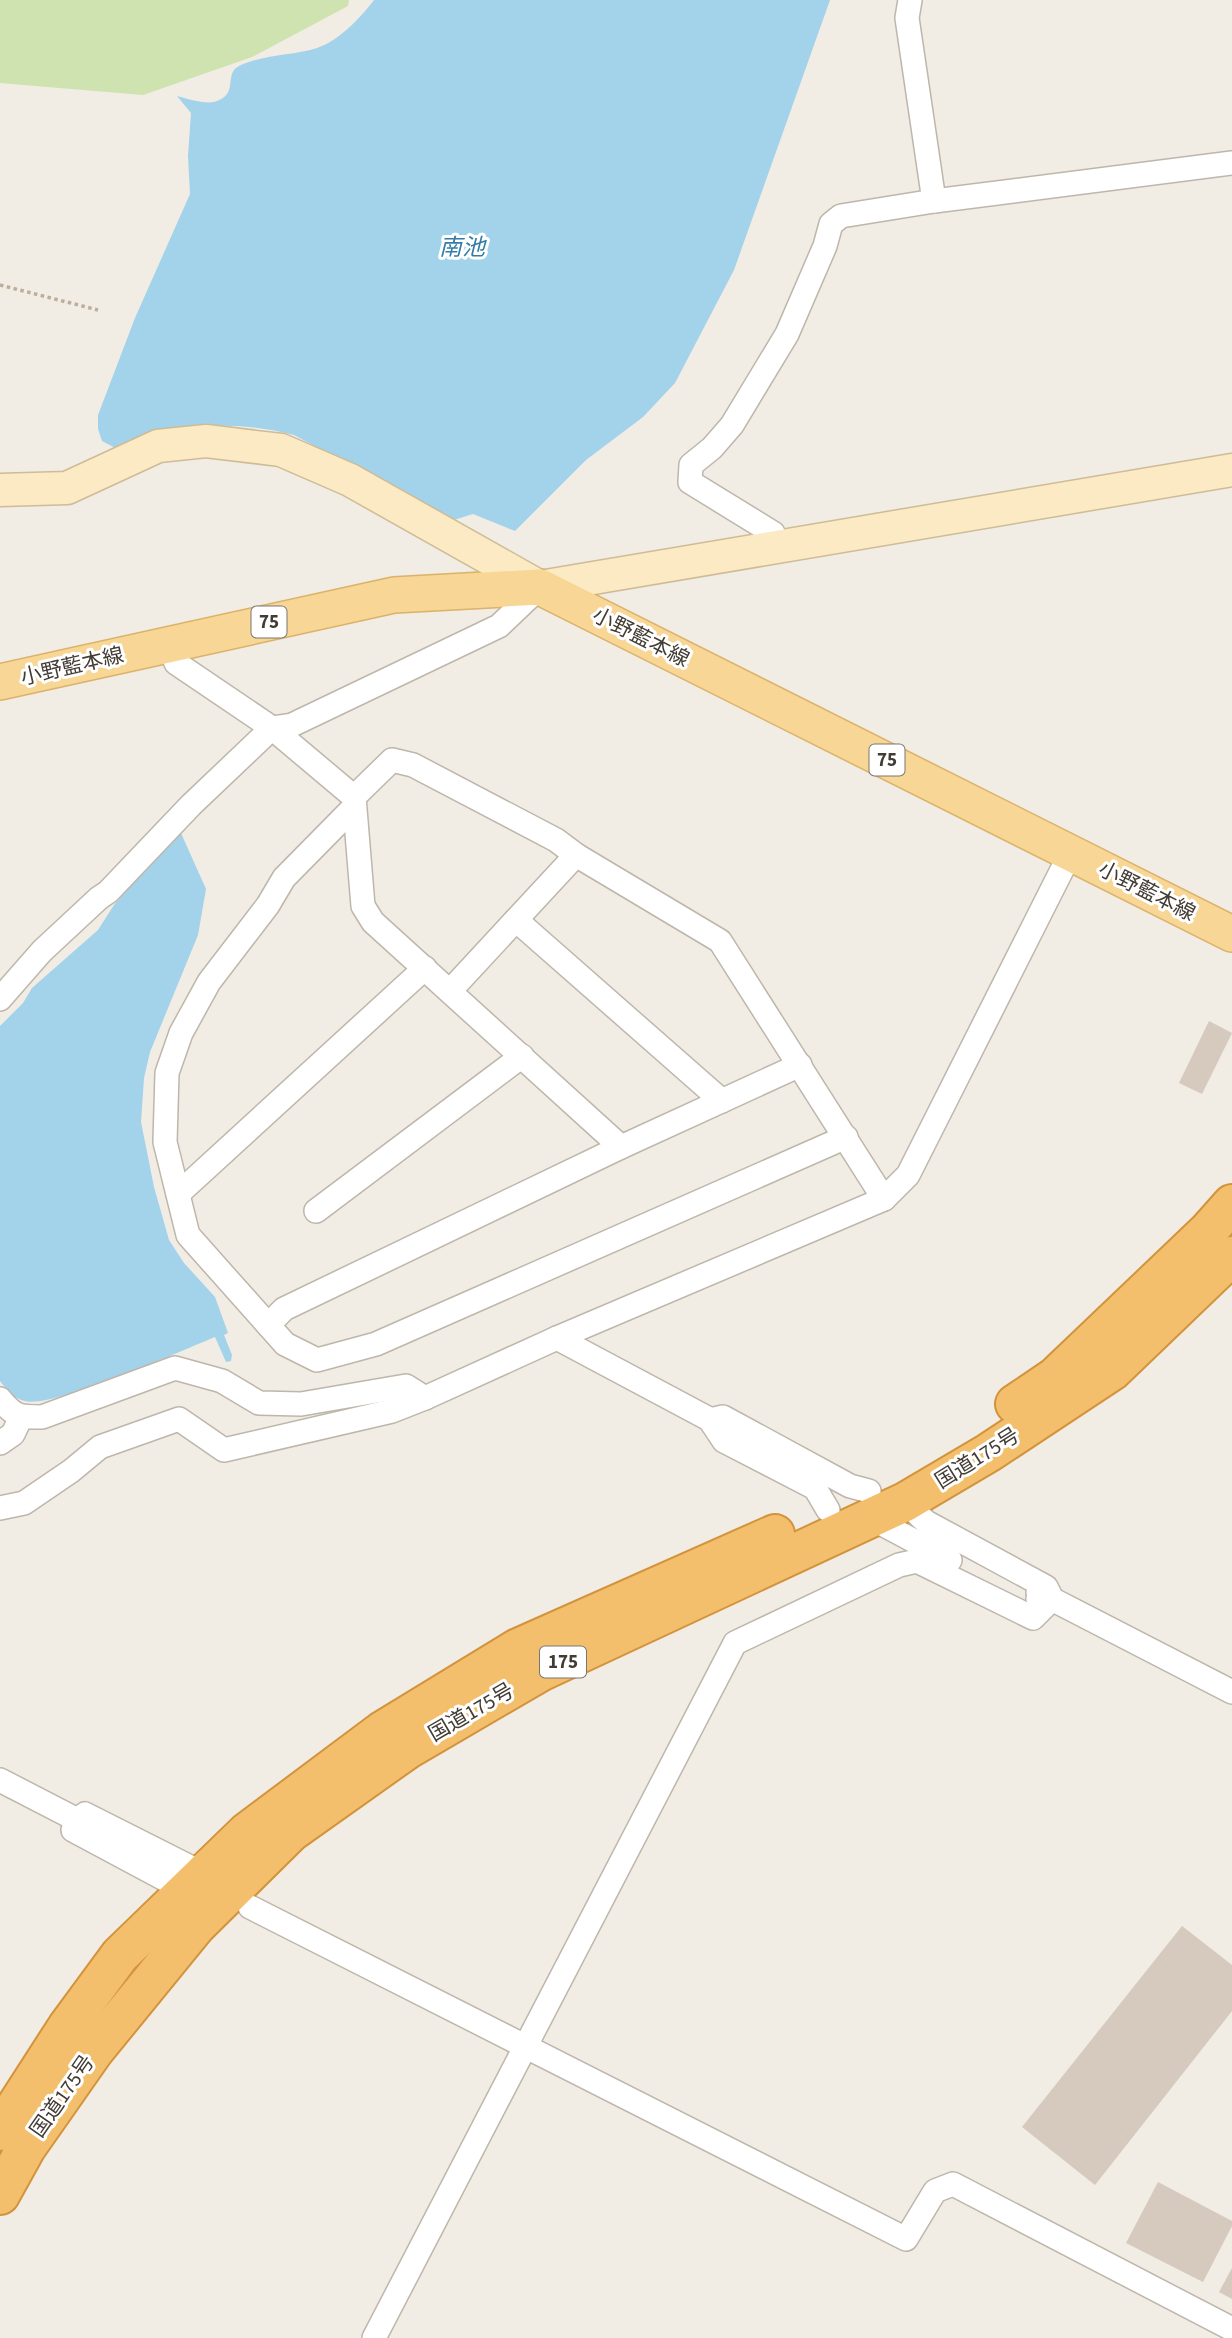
<svg xmlns="http://www.w3.org/2000/svg" width="1232" height="2338" viewBox="0 0 1232 2338" font-family="'Source Sans 3','Noto Sans JP',sans-serif">
	<style>
		.green { fill: #cee3af }
		.water { fill: #a3d2eb }
		.building { fill: #d5cabd }
		.lines { fill: none; stroke-linecap: round; stroke-linejoin: round }
		.street-tunnel { stroke: #cec9c1; stroke-width: 23; stroke-dasharray: 23 11; stroke-linecap: butt }
		.street-casing { stroke: #beb6aa; stroke-width: 26 }
		.secondary-casing { stroke: #cebc96; stroke-width: 35 }
		.primary-casing { stroke: #dbb268; stroke-width: 38 }
		.highway-casing { stroke: #d3933c; stroke-width: 42 }
		.path { stroke: #bcae9a; stroke-width: 3.5; stroke-dasharray: 3.5 3.5; stroke-linecap: butt }
		.street { stroke: #fff; stroke-width: 23 }
		.secondary { stroke: #fbeac4; stroke-width: 32 }
		.primary { stroke: #f7d696; stroke-width: 35 }
		.highway { stroke: #f4bf6c; stroke-width: 38 }
		.labels { text-anchor: middle; dominant-baseline: central; stroke-width: 6; stroke-linejoin: round; paint-order: stroke }
		.shield { fill: #fff; stroke: #7b7671; stroke-width: 2 }
		.shield-label { font-size: 19px; font-weight: bold; fill: #423c34 }
		.street-label { font-size: 21px; fill: #423c34; stroke: #fff }
		.water-label { font-size: 23px; font-style: italic; fill: #357da7; stroke: #fff }
	</style>
	<rect width="100%" height="100%" fill="#f1ece4"/>
	<polygon class="green" points="0,0 349,0 348,6 252,57 143,95 0,83"/>
	<g class="water">
		<path d="M374,0H830L734,270L675,383L643,417L586,460L515,531L473,514L454,520L294,435C263,427 227,423 195,428C171,432 145,444 121,451L102,441L98,429V415L135,318L190,194L188,156L191,113L177,96C188,99 204,104 214,102C240,95 223,74 239,66C264,54 292,56 317,48C340,40 360,18 374,0Z"/>
		<path d="M180,831L206,889L198,935L150,1052L144,1078L141,1122L154,1187L169,1240L184,1263L215,1297L228,1333L224,1335L232,1355L231,1361L226,1362L215,1337C183,1350 52,1409 25,1401C13,1398 7,1390 0,1381V1026L23,1003L32,988L98,930L114,905Z"/>
	</g>
	<g class="building">
		<polygon points="1209,1021 1232,1033 1202,1094 1179,1083"/>
		<polygon points="1182,1926 1232,1965 1232,2011 1095,2185 1022,2127"/>
		<polygon points="1158,2182 1232,2221 1232,2226 1203,2282 1126,2243"/>
		<polygon points="1232,2268 1232,2299 1219,2292"/>
	</g>
	<g class="lines">
		<polyline class="street-tunnel" points="880,1510 915,1527"/>
		<defs>
			<g id="street">
				<polyline points="910,0 907,18 934,201"/>
				<polyline points="776,545 773,533 690,482 691,465 712,448 732,425 787,334 825,246 831,224 841,216 934,201 1232,163"/>
				<polyline points="169,644 176,663 272,728 354,797 363,906 373,922 621,1147"/>
				<polyline points="354,797 392,760 413,765 556,840 576,855"/>
				<polyline points="354,807 284,878 268,905 209,982 181,1033 167,1073 165,1142 188,1235 285,1344 317,1360 376,1344 846,1137"/>
				<polyline points="516,920 722,1101"/>
				<polyline points="450,991 576,855 720,941 884,1199"/>
				<polyline points="0,999 42,951 99,898 108,892 191,805 272,728 292,725 499,626 540,587"/>
				<polyline points="178,1194 425,968"/>
				<polyline points="316,1211 522,1056"/>
				<polyline points="268,1325 284,1309 621,1147 800,1065"/>
				<polyline points="557,1338 724,1427"/>
				<path d="M0,1399C15,1417 19,1417 42,1417L175,1368L222,1381L259,1403L301,1404L406,1386L425,1398"/>
				<polyline points="0,1443 13,1434 21,1417"/>
				<polyline points="905,1502 926,1522 1046,1587 1052,1599 1038,1599"/>
				<polyline points="0,1508 24,1503 71,1471 100,1447 179,1419 224,1450 392,1411 425,1398 557,1338 884,1199 908,1175 1071,852"/>
				<polyline points="828,1510 815,1488 724,1441 710,1420 723,1417 850,1486 869,1491"/>
				<polyline points="871,1518 950,1560"/>
				<polyline points="1038,1592 1232,1692"/>
				<polyline points="0,1780 89,1826"/>
				<polyline points="187,1891 73,1830 78,1820 85,1814 204,1874"/>
				<polyline points="250,1907 906,2239 935,2191 953,2184 1232,2329"/>
				<polyline points="374,2338 735,1643 899,1565 917,1561 1033,1618 1052,1599"/>
			</g>
			<polyline id="secondary" points="0,490 67,488 158,446 206,441 281,450 350,480 540,587 1232,470"/>
			<polyline id="primary" points="0,682 394,595 540,587 1232,934"/>
			<g id="highway">
				<polyline points="1015,1404 1055,1377 1208,1231 1232,1204"/>
				<polyline points="0,2131 67,2027 120,1955 247,1832 382,1731 518,1648 775,1534"/>
				<polyline points="0,2195 26,2148 94,2051 196,1926 291,1832 408,1749 540,1672 905,1502 988,1453 1112,1371 1232,1256"/>
			</g>
		</defs>
		<use href="#street" class="street-casing"/>
		<use href="#secondary" class="secondary-casing"/>
		<use href="#primary" class="primary-casing"/>
		<use href="#highway" class="highway-casing"/>
		<polyline class="path" points="0,285 98,310"/>
		<use href="#street" class="street"/>
		<use href="#secondary" class="secondary"/>
		<use href="#primary" class="primary"/>
		<use href="#highway" class="highway"/>
	</g>
	<g class="labels">
		<g class="shield">
			<rect x="251.5" y="606.5" width="35" height="31" rx="5"/>
			<rect x="869.5" y="744.5" width="35" height="31" rx="5"/>
			<rect x="540" y="1646.5" width="46" height="31" rx="5"/>
		</g>
		<g class="shield-label">
			<text x="269" y="622">75</text>
			<text x="887" y="760">75</text>
			<text x="563" y="1662">175</text>
		</g>
		<g class="street-label">
			<text transform="translate(641 637) rotate(27)">小野藍本線</text>
			<text transform="translate(72 666) rotate(-13)">小野藍本線</text>
			<text transform="translate(1147 891) rotate(27)">小野藍本線</text>
			<text transform="translate(977 1458) rotate(-32)">国道175号</text>
			<text transform="translate(471 1712) rotate(-30)">国道175号</text>
			<text transform="translate(62 2096) rotate(-55)">国道175号</text>
		</g>
		<g class="water-label">
			<text x="462" y="247">南池</text>
		</g>
	</g>
</svg>
